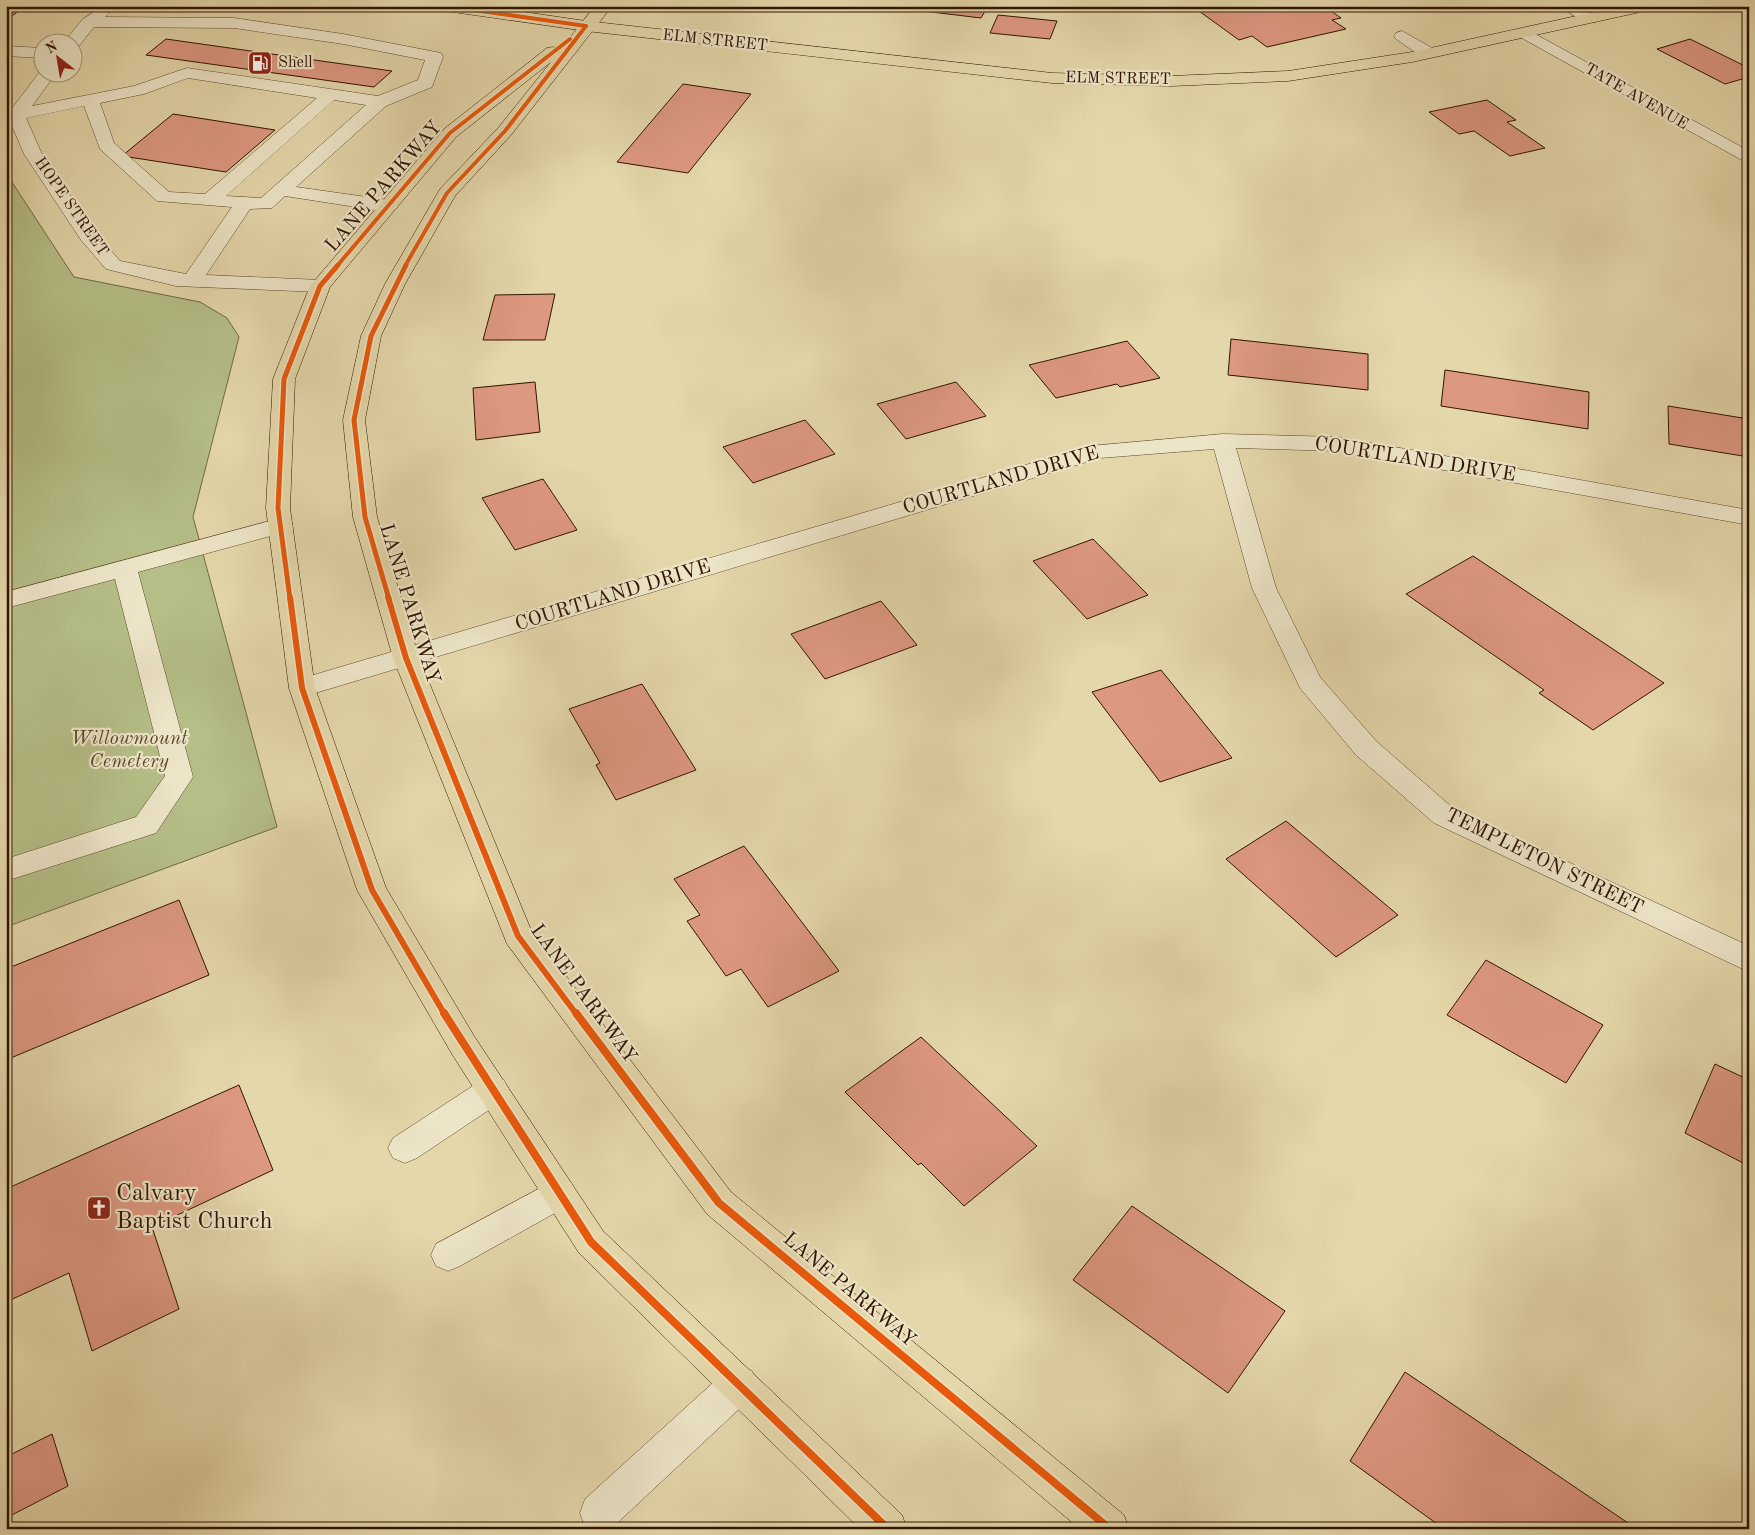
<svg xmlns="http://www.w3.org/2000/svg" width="1755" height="1535" viewBox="0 0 1755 1535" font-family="'Old Standard TT',serif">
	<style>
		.green { fill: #b5be87; stroke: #736944 }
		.building { fill: #dd9880; stroke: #311400 }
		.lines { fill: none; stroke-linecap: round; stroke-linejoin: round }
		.minor-casing { stroke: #5e452a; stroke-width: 1 }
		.major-casing { stroke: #311400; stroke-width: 1 }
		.highway-casing { stroke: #311400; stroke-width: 1 }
		.minor { fill: #ede5c8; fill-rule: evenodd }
		.major { fill: #e4d7aa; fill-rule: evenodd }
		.highway { fill: #e4d7aa; fill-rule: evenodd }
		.cycleway-far3-casing { stroke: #ede5c8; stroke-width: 5.5 }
		.cycleway-far2-casing { stroke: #ede5c8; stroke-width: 8 }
		.cycleway-far1-casing { stroke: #ede5c8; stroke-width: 9 }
		.cycleway-casing { stroke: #ede5c8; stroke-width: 11 }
		.cycleway-far3 { stroke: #e8590c; stroke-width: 4 }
		.cycleway-far2 { stroke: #e8590c; stroke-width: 5 }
		.cycleway-far1 { stroke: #e8590c; stroke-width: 6 }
		.cycleway { stroke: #e8590c; stroke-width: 8 }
		.labels { text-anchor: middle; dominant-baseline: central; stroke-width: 4.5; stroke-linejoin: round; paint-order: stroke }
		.far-street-label { font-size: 16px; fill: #311400; stroke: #ede5c8 }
		.far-poi-label { font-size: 16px; fill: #311400; stroke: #ede5c8; text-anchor: start }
		.street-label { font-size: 20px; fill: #311400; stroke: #ede5c8 }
		.park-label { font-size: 20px; font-style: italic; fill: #594728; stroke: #ede5c8 }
		.near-poi-label { font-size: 24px; fill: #311400; stroke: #ede5c8; text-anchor: start }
	</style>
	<rect width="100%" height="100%" fill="#e4d7aa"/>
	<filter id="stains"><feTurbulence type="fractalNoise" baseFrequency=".004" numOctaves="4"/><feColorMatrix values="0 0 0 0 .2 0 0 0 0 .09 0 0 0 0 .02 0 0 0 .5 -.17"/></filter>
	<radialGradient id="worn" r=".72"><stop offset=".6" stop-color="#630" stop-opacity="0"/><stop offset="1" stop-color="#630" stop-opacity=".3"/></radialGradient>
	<polygon class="green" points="6,173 74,277 200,302 227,318 239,337 193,517 277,827 6,927"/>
	<g class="building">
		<polygon points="6,6 26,6 6,20"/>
		<polygon points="882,6 988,6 981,18"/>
		<polygon points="1192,6 1324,6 1341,18 1332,20 1346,29 1267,47 1252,36 1239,40"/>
		<polygon points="998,15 1057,21 1050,39 990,33"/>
		<polygon points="166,39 392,71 374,87 146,55"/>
		<polygon points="1690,39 1749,68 1749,77 1725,84 1657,49"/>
		<polygon points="683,84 751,94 688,173 617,162"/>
		<polygon points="1487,100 1516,120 1507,122 1545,148 1510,156 1474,131 1459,134 1429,112"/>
		<polygon points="173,114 275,130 226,172 122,156"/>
		<polygon points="555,294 545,340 483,340 495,295"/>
		<polygon points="1231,339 1368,354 1368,390 1228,375"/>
		<polygon points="1127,341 1160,378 1120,387 1117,384 1056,398 1029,365"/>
		<polygon points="1445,370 1589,392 1588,429 1441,406"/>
		<polygon points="535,382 540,432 476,440 473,388"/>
		<polygon points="956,382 986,416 906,439 877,404"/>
		<polygon points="1668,406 1749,419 1749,457 1669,444"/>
		<polygon points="805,420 835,454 753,483 723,447"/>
		<polygon points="543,479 577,530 515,550 482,498"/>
		<polygon points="1093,539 1148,595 1087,619 1033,561"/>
		<polygon points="1473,556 1664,683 1593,730 1539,693 1544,690 1406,594"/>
		<polygon points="881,601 917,645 825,679 791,634"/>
		<polygon points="1161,670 1232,758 1160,782 1092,692"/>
		<polygon points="642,684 696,770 616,800 596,765 600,763 569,709"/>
		<polygon points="1286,821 1398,915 1336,957 1226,859"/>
		<polygon points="744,846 839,971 768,1007 741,969 726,976 687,921 700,915 674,879"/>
		<polygon points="179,900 209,975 6,1060 6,969"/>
		<polygon points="1486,960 1603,1025 1566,1083 1447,1015"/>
		<polygon points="921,1037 1037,1146 964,1206 921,1163 918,1165 845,1092"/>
		<polygon points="1715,1064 1749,1080 1749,1166 1685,1133"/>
		<polygon points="239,1085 273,1170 152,1227 179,1309 92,1351 69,1273 6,1302 6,1189"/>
		<polygon points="1132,1206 1285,1311 1228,1393 1073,1280"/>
		<polygon points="1405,1372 1631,1525 1629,1529 1444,1529 1350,1461"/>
		<polygon points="52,1434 68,1486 6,1518 6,1457"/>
	</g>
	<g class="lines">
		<defs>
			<g id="minor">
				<polygon points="1559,6 1579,6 1598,19 1596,22 1584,22"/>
				<path d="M102,7L110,12L105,17L234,18L343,34L441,53L443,57L432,87L386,106L296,187L388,200L395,202L398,206L395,210L388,212L285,196L272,208L250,209L206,275L320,280L327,282L330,286L327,290L320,292L176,286L106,269L81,240L24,154L10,121L6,122V112L10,111L42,69V72H57L32,106L134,86L187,68L378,96L418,80L425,60L343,44L234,28L94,27L78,47L72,48V42H64L83,19ZM188,78L317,98L205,194L169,192L114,143L100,103L144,94ZM334,100L366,105L261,198L226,196ZM84,106L100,149L157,201L232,207L186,274L120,261L95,232L42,154L26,118Z"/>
				<polygon points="1524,28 1749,151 1749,164 1518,36 1516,33 1518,30"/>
				<polygon points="1402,31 1434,49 1436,53 1434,57 1422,57 1396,39 1394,36 1396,33"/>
				<polygon points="6,46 42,48 42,58 6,56"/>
				<polygon points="1223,434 1338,437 1749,510 1749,525 1338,451 1236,448 1276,588 1320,677 1376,741 1454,809 1749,946 1749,972 1434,823 1356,755 1300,688 1252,588 1214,449 1100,458 302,697 293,695 289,688 293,681 1090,446"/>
				<polygon points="281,518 289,521 293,526 289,531 138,572 193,777 156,833 6,881 6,859 136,817 165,776 115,579 6,608 6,592"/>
				<polygon points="493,1076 504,1080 509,1090 504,1100 417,1158 405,1163 393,1158 388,1148 393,1138 482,1080"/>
				<polygon points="559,1178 571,1182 576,1193 571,1204 460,1266 448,1271 436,1266 431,1255 436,1244"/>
				<polygon points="739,1366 752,1371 757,1384 752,1397 613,1527 608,1529 585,1527 580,1513 585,1499 726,1371"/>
			</g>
			<polygon id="major" points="438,6 482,6 586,21 1052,73 1171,76 1288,71 1412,52 1622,6 1653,6 1645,11 1412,62 1288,81 1171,86 1052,83 586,31 446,11"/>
			<polygon id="highway" points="595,6 612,6 511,135 455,196 405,284 381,336 365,420 377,517 419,658 531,930 731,1192 1124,1515 1129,1529 1080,1529 707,1214 507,944 393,658 353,517 343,420 361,336 385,284 440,189 499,127 551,62 456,137 330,287 295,379 290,508 315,688 386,888 474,1036 603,1231 902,1515 907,1529 860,1529 579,1253 452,1054 357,890 289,688 266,508 273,379 310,286 444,129 547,48 553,47 560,50"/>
		</defs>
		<use href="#minor" class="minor-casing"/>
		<use href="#major" class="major-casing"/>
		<use href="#highway" class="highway-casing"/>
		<use href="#minor" class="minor"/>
		<use href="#major" class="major"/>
		<use href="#highway" class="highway"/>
		<defs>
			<g id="cycleway-far3">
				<polyline points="446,6 586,26"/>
				<polyline points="337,266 450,133 570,39"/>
				<polyline points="405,266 447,193 505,131 586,26"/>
			</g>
			<g id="cycleway-far2">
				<polyline points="290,599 278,508 284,379 320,286 338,265"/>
				<polyline points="389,599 365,517 354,420 371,336 406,265"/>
			</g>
			<g id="cycleway-far1">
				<polyline points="290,597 302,688 372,890 445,1015"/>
				<polyline points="388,597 406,658 518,936 577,1015"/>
			</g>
			<g id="cycleway">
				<polyline points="444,1013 591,1242 888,1529"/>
				<polyline points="576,1013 719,1203 1110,1529"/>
			</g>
		</defs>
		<use href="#cycleway-far3" class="cycleway-far3-casing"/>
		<use href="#cycleway-far2" class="cycleway-far2-casing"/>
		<use href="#cycleway-far1" class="cycleway-far1-casing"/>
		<use href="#cycleway" class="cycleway-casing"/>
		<use href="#cycleway-far3" class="cycleway-far3"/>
		<use href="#cycleway-far2" class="cycleway-far2"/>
		<use href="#cycleway-far1" class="cycleway-far1"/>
		<use href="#cycleway" class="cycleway"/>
	</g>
	<defs>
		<symbol id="fuel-square" viewBox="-11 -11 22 22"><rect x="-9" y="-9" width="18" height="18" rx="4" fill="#8f2418" stroke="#ede5c8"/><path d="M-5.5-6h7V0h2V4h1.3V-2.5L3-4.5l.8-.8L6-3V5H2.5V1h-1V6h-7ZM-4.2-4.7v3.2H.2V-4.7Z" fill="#fff"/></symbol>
		<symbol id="church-square" viewBox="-11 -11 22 22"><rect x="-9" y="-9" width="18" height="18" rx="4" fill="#8f2418" stroke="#ede5c8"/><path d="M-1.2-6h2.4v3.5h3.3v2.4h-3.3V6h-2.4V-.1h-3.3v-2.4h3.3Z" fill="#fff"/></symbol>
	</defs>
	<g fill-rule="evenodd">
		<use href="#fuel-square" x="246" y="49" width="28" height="28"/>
		<use href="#church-square" x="85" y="1194" width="28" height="28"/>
	</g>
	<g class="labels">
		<g class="far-street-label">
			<text transform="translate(715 41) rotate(6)">ELM STREET</text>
			<text transform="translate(1118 79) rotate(1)">ELM STREET</text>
			<text transform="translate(1636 97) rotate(30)">TATE AVENUE</text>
			<text transform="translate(71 207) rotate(55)">HOPE STREET</text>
		</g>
		<g class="far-poi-label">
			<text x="278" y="63">Shell</text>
		</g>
		<g class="street-label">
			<text transform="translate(384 187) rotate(-49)">LANE PARKWAY</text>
			<text transform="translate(1415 460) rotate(9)">COURTLAND DRIVE</text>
			<text transform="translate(1001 481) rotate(-16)">COURTLAND DRIVE</text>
			<text transform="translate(613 596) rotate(-17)">COURTLAND DRIVE</text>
			<text transform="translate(409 604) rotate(73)">LANE PARKWAY</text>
			<text transform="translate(1544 862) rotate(26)">TEMPLETON STREET</text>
			<text transform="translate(583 994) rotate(54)">LANE PARKWAY</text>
			<text transform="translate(849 1290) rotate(40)">LANE PARKWAY</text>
		</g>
		<g class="park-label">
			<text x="129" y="739">Willowmount<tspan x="129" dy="23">Cemetery</tspan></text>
		</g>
		<g class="near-poi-label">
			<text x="116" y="1194">Calvary<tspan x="116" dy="28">Baptist Church</tspan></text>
		</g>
	</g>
	<rect width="1755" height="1535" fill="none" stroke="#e4d7aa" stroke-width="25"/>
	<rect x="8" y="8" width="1740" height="1520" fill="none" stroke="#311400" stroke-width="2.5"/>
	<rect x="12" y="12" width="1730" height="1510" fill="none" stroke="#311400"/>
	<g transform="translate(58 58) rotate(329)"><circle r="24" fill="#ede5c8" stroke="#a29178"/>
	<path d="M0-4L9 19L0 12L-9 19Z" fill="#8f2418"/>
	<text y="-8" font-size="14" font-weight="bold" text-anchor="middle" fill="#311400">N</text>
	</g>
	<rect width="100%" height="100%" filter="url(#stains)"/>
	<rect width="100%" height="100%" fill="url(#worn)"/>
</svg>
